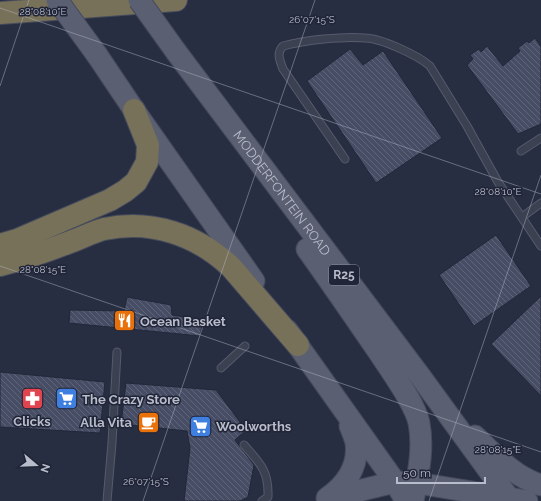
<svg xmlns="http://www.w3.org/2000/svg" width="541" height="501" viewBox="0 0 541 501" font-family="Raleway,sans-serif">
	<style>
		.building { fill: url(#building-back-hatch); stroke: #222739 }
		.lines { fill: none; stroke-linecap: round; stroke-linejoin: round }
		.service-casing { stroke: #575b6c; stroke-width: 9 }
		.primary-casing { stroke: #45495b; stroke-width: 23 }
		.motorway-casing { stroke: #464b5c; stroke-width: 24 }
		.service { stroke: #3c4152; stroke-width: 7 }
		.primary { stroke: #5a5f71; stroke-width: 21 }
		.motorway { stroke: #777159; stroke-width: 22 }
		.primary-bridge-casing { stroke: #45495b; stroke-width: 23; stroke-linecap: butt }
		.primary-bridge { stroke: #5a5f71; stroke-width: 21 }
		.ticks { fill: none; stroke: #b9bccb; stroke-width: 1; stroke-opacity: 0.45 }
		.labels { text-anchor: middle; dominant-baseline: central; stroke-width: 3; stroke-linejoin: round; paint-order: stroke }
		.shield { fill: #202537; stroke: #8b8f9f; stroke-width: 1 }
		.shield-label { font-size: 12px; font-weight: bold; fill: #b9bccb }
		.street-label { font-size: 13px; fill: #b9bccb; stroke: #202537 }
		.poi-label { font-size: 13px; font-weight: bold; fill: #b9bccb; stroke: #202537; text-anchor: start }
		.ticks-label { font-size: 10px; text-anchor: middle; fill: #b9bccb; stroke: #202537; stroke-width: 3; stroke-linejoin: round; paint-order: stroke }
	</style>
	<defs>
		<pattern id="building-back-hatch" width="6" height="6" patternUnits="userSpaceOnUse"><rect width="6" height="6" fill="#464d64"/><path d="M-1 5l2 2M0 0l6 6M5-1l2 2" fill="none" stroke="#5f6579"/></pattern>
	</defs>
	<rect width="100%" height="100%" fill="#272e42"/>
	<g class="building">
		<polygon points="535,38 541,47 541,124 518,134 467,65 473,59 470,55 479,49 481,52 487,46 503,66 520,51 518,48 527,41 529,43"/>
		<polygon points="350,49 363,65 383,51 442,138 376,183 307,81"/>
		<polygon points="496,235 531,286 474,326 439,275"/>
		<polygon points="541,296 541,396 491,344"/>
		<polygon points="127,297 171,305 172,315 203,320 200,336 69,323 70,310 124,311"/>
		<polygon points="0,372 105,382 100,433 0,427"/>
		<polygon points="126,383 216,390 246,430 235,440 254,465 248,497 240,501 184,501 190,448 187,431 121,424"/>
	</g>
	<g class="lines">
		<defs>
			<g id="service">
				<polyline points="521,151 541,138"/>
				<path d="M345,159L283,69C280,61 276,53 283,46C305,40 343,36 365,38C381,38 419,56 430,66L467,126L498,182L541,246"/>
				<polyline points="522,217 541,203"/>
				<polyline points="221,368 245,346"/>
				<path d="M244,445C260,463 269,471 268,497L262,501"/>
				<polyline points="107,501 112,443 117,352"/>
			</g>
			<g id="primary">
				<path id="s1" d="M177,53L420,376L511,501"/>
				<polyline points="97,55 134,110 254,281"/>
				<path d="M307,249C332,284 356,319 380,354C391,371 415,403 419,423C424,449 418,475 413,501"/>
				<polyline points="287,330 395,482 406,501"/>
				<path d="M475,436C495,455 514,477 541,485"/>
				<path d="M327,498C345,486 359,467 356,443C355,438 352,431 350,426"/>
				<polyline points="331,501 362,490 395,482 417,483 527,501"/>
			</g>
			<g id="motorway">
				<polyline points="0,13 176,0"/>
				<polyline points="0,245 17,240 110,200 125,191 136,182 147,162 148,145 134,110"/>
				<path d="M0,265C24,259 47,251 70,242C81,238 93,232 104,229C152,219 197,235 231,267L298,345"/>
			</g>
		</defs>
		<use href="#service" class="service-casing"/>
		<use href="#primary" class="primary-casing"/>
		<use href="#motorway" class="motorway-casing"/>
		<use href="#service" class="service"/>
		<use href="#primary" class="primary"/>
		<use href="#motorway" class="motorway"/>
		<defs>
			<g id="primary-bridge">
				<polyline points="57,0 97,55"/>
				<polyline points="139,0 177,53"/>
			</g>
		</defs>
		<use href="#primary-bridge" class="primary-bridge-casing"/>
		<use href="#primary-bridge" class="primary-bridge"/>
	</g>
	<path class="ticks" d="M0,8L541,194M0,86L29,0M0,266L541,452M143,501L315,0M429,501L541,175"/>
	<defs>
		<symbol id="restaurant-square" viewBox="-11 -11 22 22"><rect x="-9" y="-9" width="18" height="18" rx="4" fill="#e8710a" stroke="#202537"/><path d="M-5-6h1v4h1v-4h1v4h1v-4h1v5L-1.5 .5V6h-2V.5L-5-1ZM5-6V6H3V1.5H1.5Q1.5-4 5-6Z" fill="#fff"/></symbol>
		<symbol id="pharmacy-square" viewBox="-11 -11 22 22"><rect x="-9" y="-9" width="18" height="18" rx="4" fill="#e0444e" stroke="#202537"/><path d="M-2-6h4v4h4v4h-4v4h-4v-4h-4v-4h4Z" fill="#fff"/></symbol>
		<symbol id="supermarket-square" viewBox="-11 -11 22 22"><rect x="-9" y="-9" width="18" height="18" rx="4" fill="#3f7fe0" stroke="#202537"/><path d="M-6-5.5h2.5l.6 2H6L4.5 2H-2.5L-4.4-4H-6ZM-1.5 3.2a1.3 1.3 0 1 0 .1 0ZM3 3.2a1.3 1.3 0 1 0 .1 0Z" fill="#fff"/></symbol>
		<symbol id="cafe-square" viewBox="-11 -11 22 22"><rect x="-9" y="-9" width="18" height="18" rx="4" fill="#e8710a" stroke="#202537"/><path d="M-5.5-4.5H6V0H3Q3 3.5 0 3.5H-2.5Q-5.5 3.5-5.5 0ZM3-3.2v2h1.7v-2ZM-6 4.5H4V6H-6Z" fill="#fff"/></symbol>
	</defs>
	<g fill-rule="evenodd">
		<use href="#restaurant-square" x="112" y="308" width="25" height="25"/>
		<use href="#pharmacy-square" x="20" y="386" width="25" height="25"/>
		<use href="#supermarket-square" x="54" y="386" width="25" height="25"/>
		<use href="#cafe-square" x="136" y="410" width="25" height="25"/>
		<use href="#supermarket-square" x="188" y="414" width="25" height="25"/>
	</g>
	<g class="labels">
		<rect class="shield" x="329" y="265" width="30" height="20" rx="3"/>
		<g class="shield-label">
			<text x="344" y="275">R25</text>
		</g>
		<g class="street-label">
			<text stroke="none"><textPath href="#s1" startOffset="175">MODDERFONTEIN ROAD</textPath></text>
		</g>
		<g class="poi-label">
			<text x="140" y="321">Ocean Basket</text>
			<text x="82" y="399">The Crazy Store</text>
			<text x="32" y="421" text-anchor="middle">Clicks</text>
			<text x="132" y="422" text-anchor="end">Alla Vita</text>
			<text x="216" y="426">Woolworths</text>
		</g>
	</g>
	<g class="ticks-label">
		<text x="43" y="15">28°08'10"E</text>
		<text x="312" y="23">26°07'15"S</text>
		<text x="498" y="195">28°08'10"E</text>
		<text x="43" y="273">28°08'15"E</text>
		<text x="498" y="453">28°08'15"E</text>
		<text x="146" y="485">26°07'15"S</text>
	</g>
	<g transform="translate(36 465) rotate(109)" stroke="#202537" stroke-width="3" paint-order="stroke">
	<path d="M0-3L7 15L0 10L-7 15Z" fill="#b9bccb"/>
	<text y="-6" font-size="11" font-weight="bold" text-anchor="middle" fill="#b9bccb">N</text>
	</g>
	<path d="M397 477v6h88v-6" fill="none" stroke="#b9bccb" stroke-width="2"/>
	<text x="403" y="477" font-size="12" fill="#b9bccb" stroke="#202537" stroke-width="3" paint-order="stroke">50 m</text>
</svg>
